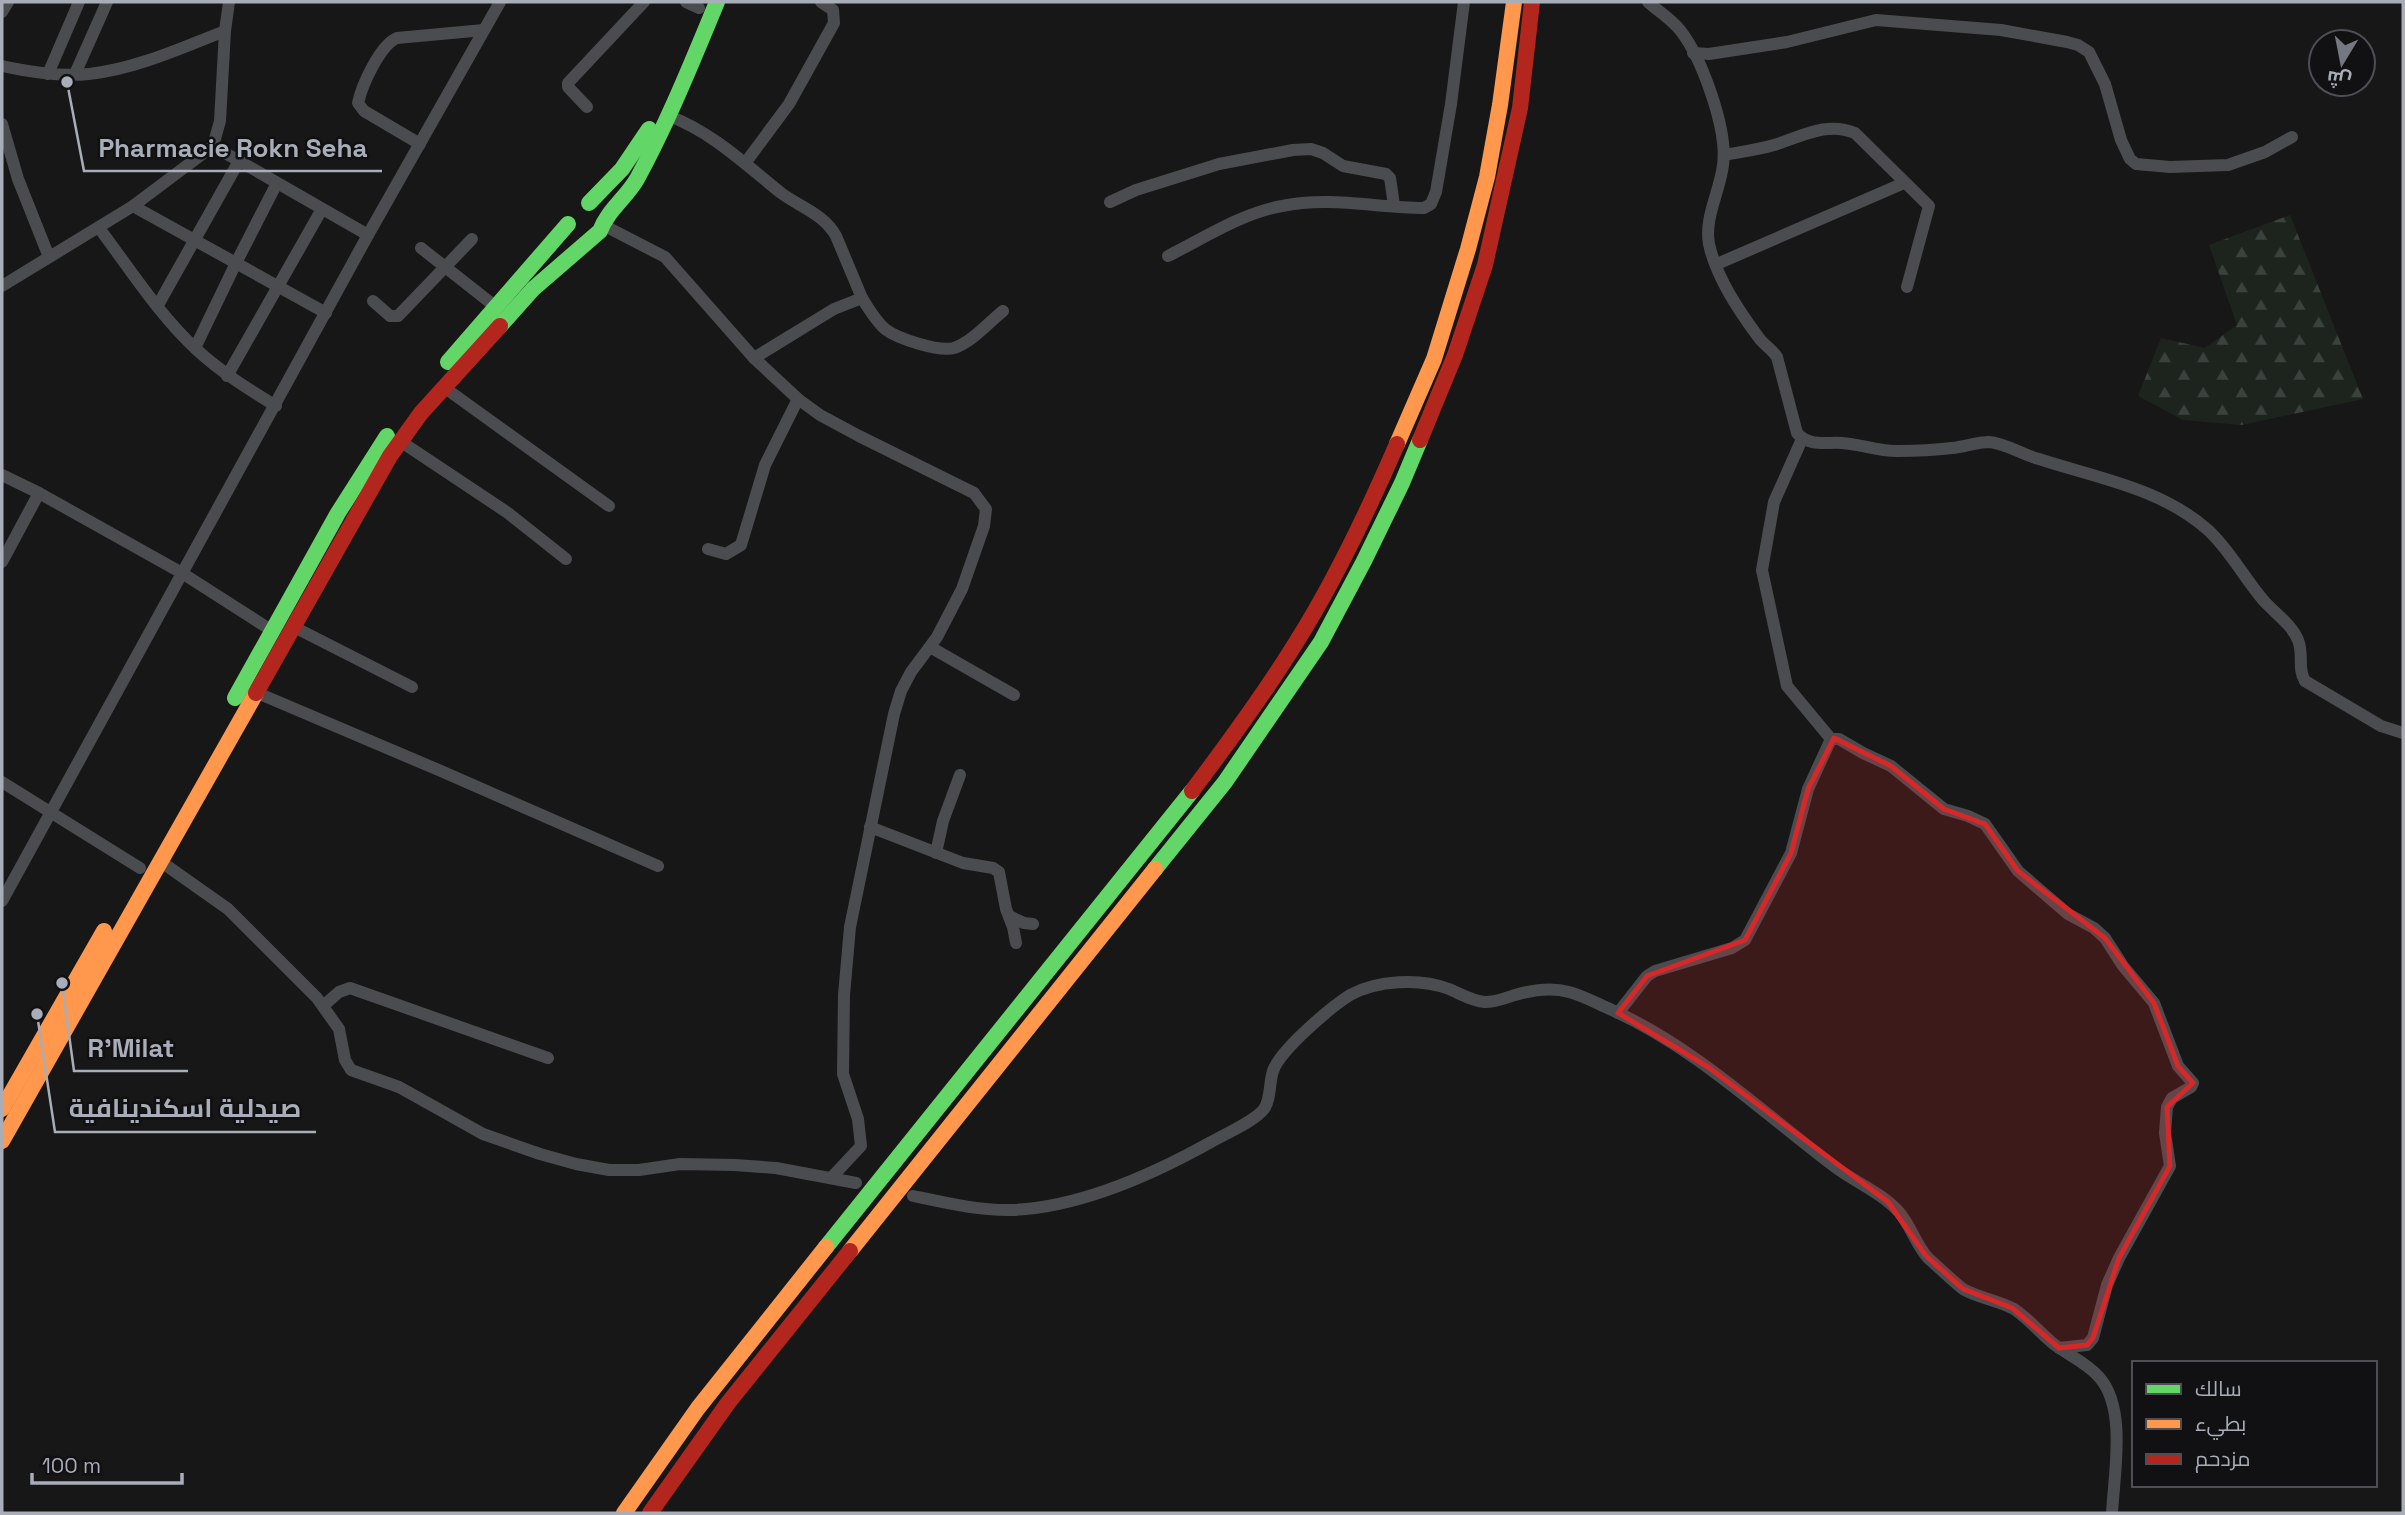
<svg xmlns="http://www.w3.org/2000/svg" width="2405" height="1515" viewBox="0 0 2405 1515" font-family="'Space Grotesk',Cairo,sans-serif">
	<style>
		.forest { fill: url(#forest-firs) }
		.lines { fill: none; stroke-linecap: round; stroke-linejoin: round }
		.street { stroke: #4b4c50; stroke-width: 12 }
		.fast { stroke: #63d668; stroke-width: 16 }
		.slow { stroke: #ff974d; stroke-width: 16 }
		.jam { stroke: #b3261e; stroke-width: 16 }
		.marked { fill: #d62828; fill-opacity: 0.2; stroke: #d62828; stroke-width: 5; stroke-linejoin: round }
		.leader { fill: none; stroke: #a8adb8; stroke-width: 2.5 }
		.callout-dot { fill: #a8adb8; stroke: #111113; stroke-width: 2.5 }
		.callout-label { font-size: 26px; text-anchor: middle; font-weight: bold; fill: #a8adb8; stroke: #111113; stroke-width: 5; stroke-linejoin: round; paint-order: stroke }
	</style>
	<defs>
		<pattern id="forest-firs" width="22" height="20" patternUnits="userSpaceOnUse" patternTransform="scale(1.75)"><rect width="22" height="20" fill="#1d241e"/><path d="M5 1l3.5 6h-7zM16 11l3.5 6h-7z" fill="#3b413d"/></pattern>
	</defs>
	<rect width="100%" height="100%" fill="#171717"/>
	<polygon class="forest" points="2290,215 2363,399 2242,425 2183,420 2138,396 2161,338 2205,348 2237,325 2209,245"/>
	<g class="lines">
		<g class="street">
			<polyline points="686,2 699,8"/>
			<path d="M1648,2C1658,11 1671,19 1680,30C1702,58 1728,130 1723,165C1720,191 1704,218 1709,244C1716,277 1739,311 1759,338C1764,345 1772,349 1777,357L1797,433C1809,447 1826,442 1842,443C1861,444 1879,452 1899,451C1917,451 1935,450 1952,448C1964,447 1977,442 1989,442C2005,443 2023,455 2039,459C2097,478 2161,488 2208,530C2230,550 2244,578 2264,601C2275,613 2292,625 2298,640C2304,654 2297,668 2305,681L2381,726L2403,733"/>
			<polyline points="2,12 8,2"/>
			<polyline points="1693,53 1709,54 1787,42 1876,20 2001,30 2067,42 2078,45 2089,52 2105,84 2121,140 2130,159 2136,164 2170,167 2228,165 2265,152 2292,137"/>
			<path d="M2,66C30,72 60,77 89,74C136,69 181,48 225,31"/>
			<polyline points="48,74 79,2"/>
			<polyline points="75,74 107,2"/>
			<polyline points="587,107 568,87 568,83 644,2"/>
			<path d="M669,116C712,132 746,165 781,193C800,207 824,214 836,236L862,298"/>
			<polyline points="2,124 18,179 49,257"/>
			<path d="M420,144L364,111L358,103C362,85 380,45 397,38L484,30"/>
			<polyline points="213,146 368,235"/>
			<path d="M1724,155C1740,152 1757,150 1774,145C1801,137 1826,121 1855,133L1929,206L1907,287"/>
			<polyline points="746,162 789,104 834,23 833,10 821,2"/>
			<polyline points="1110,202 1136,190 1219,164 1293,150 1311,149 1323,153 1343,166 1386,174 1390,178 1394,205"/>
			<polyline points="133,206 326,313"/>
			<polyline points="603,225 665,257 754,358 798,399 820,415 859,436 974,493 986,509 984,526 962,589 937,637 911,672 901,691 894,714 850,927 844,995 843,1074 858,1119 861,1146 831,1178"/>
			<path d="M99,228C130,269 159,315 197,350C221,372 248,389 276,406"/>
			<polyline points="421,248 496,307"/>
			<path d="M1168,256C1204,238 1242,213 1282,206C1331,196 1376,208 1424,208L1431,204L1436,192L1451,104L1464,2"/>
			<polyline points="1717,264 1904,183"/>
			<polyline points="2,286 133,206 213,146 220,121 225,31 229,2"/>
			<polyline points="373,301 390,316 398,316 472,239"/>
			<polyline points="158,305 239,161"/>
			<polyline points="195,348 236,263 277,183"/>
			<path d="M754,358L834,309L862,298C868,308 876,321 885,329C898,339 939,352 954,348C972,342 988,323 1003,311"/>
			<polyline points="227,376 322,209"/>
			<polyline points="445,388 609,506"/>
			<polyline points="1802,439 1774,502 1762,570 1787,686 1831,739"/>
			<polyline points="400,441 508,513 566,559"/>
			<polyline points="2,475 39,493 182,573 271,630"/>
			<polyline points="708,549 726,554 741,545 765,465 798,399"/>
			<polyline points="2,562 39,493"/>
			<polyline points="292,626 412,687"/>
			<polyline points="930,647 1014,695"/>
			<polyline points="255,692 441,771 658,866"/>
			<polyline points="2,782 140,868"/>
			<polyline points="870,827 963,863 993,868 999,872 1006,909 1013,927 1016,943"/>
			<polyline points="936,853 943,821 960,775"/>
			<polyline points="160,861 228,909 317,998 339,1029 345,1060 351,1070 399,1087 483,1134 540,1154 576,1164 609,1170 639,1170 680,1164 735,1165 776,1168 856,1183"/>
			<polyline points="2,901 368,235 500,2"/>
			<polyline points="1009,916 1024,923 1033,924"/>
			<polyline points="323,1006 339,992 350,988 548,1058"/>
			<polyline points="1618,1013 1647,976 1655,971 1732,948 1745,940 1791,853 1808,789 1831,739 1839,739 1863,753 1891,766 1944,809 1968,816 1985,824 2018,871 2068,914 2094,928 2105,938 2123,966 2154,1003 2178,1066 2193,1083 2191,1087 2172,1098 2167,1107 2165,1133 2170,1166 2119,1258 2107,1285 2093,1338 2087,1345 2059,1348"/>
			<path d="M913,1196C946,1203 980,1211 1013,1210C1081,1207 1152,1175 1211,1142C1225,1134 1255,1121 1264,1109C1271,1099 1269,1083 1273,1071C1280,1050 1331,1007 1350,995C1377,980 1420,978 1449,989C1461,994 1472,1001 1485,1002C1496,1002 1505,998 1515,995C1532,990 1552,987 1569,992C1584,996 1598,1004 1612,1010C1696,1048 1763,1113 1835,1167C1855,1182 1882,1193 1899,1212C1911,1226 1916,1245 1928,1258C1936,1265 1955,1283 1963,1289C1978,1298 1998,1300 2014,1309C2029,1319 2041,1334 2055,1345C2070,1356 2087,1363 2099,1377C2127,1408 2114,1474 2112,1513"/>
		</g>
		<g class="fast">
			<polyline points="589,203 622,169 649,129"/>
			<path d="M500,326L533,289L600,231C608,210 626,198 637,179C668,122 692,62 717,2"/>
			<polyline points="448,362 568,224"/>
			<polyline points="235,698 338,513 387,436"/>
			<polyline points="1155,869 1225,782 1321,642 1364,561 1402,483 1420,440"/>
			<polyline points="826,1247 1192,791"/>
		</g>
		<g class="slow">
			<polyline points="1397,444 1434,359 1468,249 1487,177 1500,105 1514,2"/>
			<polyline points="2,1109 104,931"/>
			<polyline points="2,1141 256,693"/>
			<polyline points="850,1251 1155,869"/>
			<polyline points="624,1513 698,1408 826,1247"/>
		</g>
		<g class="jam">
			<polyline points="1420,440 1455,355 1485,265 1520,108 1532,2"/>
			<polyline points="256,693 390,456 421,413 500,326"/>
			<path d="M1192,791C1229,742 1265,693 1297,641C1336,579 1368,511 1397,444"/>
			<polyline points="650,1513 728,1403 850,1251"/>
		</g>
	</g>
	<path class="marked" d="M1834,738L1891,766L1944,809L1985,824L2018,871L2105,938L2154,1003L2178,1066L2193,1083L2167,1107L2170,1166L2119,1258L2093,1338L2087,1345L2059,1348L2012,1308L1963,1289L1926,1256L1888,1202L1708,1067L1618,1013L1647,976L1745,940L1791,853L1808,789Z"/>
	<path class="leader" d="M67 82L84 171H382M62 983L74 1071H188M37 1014L55 1132H316"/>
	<g class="callout-dot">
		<circle cx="67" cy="82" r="7"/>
		<circle cx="62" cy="983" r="7"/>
		<circle cx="37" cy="1014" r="7"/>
	</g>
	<g class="callout-label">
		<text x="233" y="157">Pharmacie Rokn Seha</text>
		<text x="131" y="1057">R'Milat</text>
		<text x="185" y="1117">صيدلية اسكندينافية</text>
	</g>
	<rect width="2405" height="1515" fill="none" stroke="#a8adb8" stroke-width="7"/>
	<rect x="2132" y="1361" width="245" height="126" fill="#111113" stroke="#4d4f55" stroke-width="2"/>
	<rect x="2146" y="1384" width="35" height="10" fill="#63d668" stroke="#4d4f55" stroke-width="2"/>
	<text x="2195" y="1396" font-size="21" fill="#a8adb8">سالك</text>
	<rect x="2146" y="1419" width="35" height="10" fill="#ff974d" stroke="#4d4f55" stroke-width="2"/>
	<text x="2195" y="1431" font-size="21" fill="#a8adb8">بطيء</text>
	<rect x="2146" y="1454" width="35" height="10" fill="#b3261e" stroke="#4d4f55" stroke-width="2"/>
	<text x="2195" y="1466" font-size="21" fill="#a8adb8">مزدحم</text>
	<g transform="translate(2342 63) rotate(190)"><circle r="33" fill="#111113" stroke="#4d4f55" stroke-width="2"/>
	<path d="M0-5L12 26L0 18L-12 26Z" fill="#757880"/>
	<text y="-10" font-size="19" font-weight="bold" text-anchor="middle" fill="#a8adb8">ش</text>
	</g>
	<path d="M32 1473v10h150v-10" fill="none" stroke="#a8adb8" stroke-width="3.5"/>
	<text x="42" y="1473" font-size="21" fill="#a8adb8" stroke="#111113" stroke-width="5" paint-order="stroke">100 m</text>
</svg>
